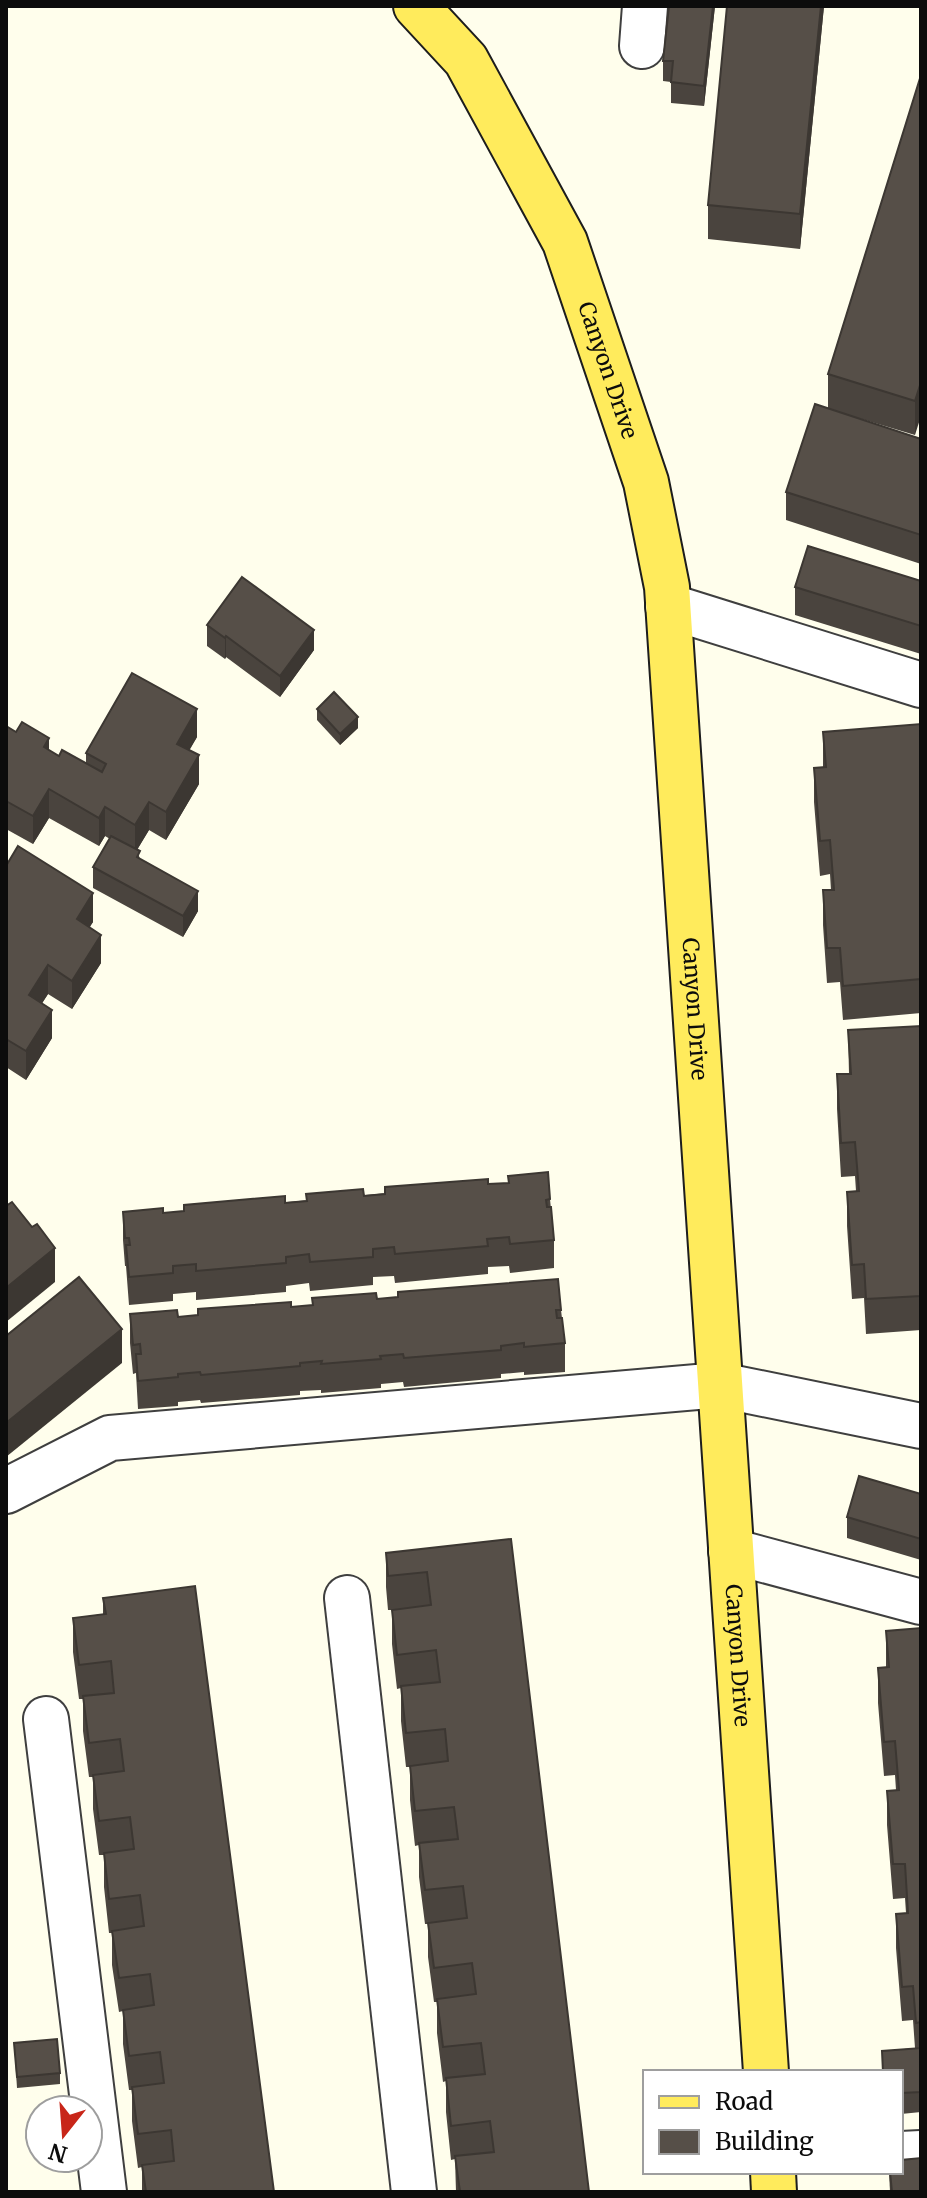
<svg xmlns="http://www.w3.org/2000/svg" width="927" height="2198" viewBox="0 0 927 2198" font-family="Merriweather,serif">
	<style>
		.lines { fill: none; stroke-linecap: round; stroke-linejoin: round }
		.minor-casing { stroke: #3f3f3f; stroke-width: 48 }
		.major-casing { stroke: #1d1d1d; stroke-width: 48 }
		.minor { stroke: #fff; stroke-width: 44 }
		.major { stroke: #ffeb5c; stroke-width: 44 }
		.wall { fill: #4a443e }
		.shaded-wall { fill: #3c3732 }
		.building { fill: #564f48; stroke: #3c3732; stroke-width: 2 }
		.labels { text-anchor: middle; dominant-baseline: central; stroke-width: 8; stroke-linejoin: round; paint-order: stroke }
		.street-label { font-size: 22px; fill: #0c0c0c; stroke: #fff }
	</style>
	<rect width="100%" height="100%" fill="#fffeec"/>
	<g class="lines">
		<defs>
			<g id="minor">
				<polyline points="642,46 645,6"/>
				<polyline points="668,606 921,685"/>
				<polyline points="6,1491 110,1438 720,1385 921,1426"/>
				<polyline points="731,1551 921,1602"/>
				<polyline points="347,1598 414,2192"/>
				<polyline points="46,1719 104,2192"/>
				<polyline points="901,2154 921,2153"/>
			</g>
			<g id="major">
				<path id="s1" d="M416,6L466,60L565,242L646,482L667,587L766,2072"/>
				<polyline points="773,2172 774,2192"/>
			</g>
		</defs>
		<use href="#minor" class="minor-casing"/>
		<use href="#major" class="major-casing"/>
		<use href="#minor" class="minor"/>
		<use href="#major" class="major"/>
	</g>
	<g class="wall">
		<polygon points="669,6 715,6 704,106 671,103 671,82 663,81 663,61"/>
		<polygon points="824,6 800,249 708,239 708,205"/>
		<polygon points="921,75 915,435 828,409 828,374"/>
		<polygon points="921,439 921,564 786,520 786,492"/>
		<polygon points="921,581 921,654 795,615 795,587"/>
		<polygon points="207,625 314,650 280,697 226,657 225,659 207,646"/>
		<polygon points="317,709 358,728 340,745 317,720"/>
		<polygon points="921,724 921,1013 843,1020 840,982 827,983 823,925 823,890 831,890 830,874 820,876 814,802 814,768 823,767 823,732"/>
		<polygon points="6,726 59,756 86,763 86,753 197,737 189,750 199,784 166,840 149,830 137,850 140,859 198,911 183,937 93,888 93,867 110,839 105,836 99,846 49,818 33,844 6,829"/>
		<polygon points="6,866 93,922 89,927 101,963 72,1009 48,994 42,1003 52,1038 26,1080 6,1067"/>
		<polygon points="921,1026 921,1330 866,1334 864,1298 852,1299 847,1226 847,1192 856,1191 855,1176 841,1177 837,1109 837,1074 849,1074 848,1030"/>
		<polygon points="508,1176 550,1199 554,1240 554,1268 510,1273 509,1266 488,1267 488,1274 395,1283 394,1276 373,1277 373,1285 310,1291 309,1283 286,1286 286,1292 196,1300 196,1292 173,1294 173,1301 129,1305 126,1266 125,1266 123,1240 123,1212 163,1213 488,1184 508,1183"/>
		<polygon points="312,1298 377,1299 561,1310 565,1343 565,1372 524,1375 524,1372 501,1374 501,1378 404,1387 403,1382 381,1384 381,1388 321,1393 321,1390 300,1391 300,1395 201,1403 200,1400 178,1402 178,1406 138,1409 136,1373 133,1374 130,1343 130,1314 178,1317 312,1305"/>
		<polygon points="921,1494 921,1560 847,1538 847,1517"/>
		<polygon points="511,1539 589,2192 456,2192 455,2159 451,2160 446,2112 446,2081 443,2082 437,2033 437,2002 434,2002 428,1957 428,1924 425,1924 419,1877 419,1845 415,1846 410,1800 410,1767 406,1767 401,1721 401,1688 397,1689 392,1644 392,1610 388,1610 386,1587 386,1553"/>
		<polygon points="103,1598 274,2192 142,2192 142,2167 138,2168 132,2121 132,2090 129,2090 123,2044 123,2011 119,2012 112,1965 112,1933 109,1933 104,1887 104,1855 99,1855 93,1809 93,1777 89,1777 83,1731 83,1699 79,1699 73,1652 73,1618 103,1614"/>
		<polygon points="921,1628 921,2112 901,2114 901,2072 882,2072 882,2051 915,2048 913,2020 902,2021 896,1948 896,1914 906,1913 905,1898 893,1899 887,1825 887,1791 896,1790 895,1775 884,1776 878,1703 878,1668 886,1667 886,1631"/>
		<polygon points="14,2043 60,2073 60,2084 17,2088"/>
		<polygon points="889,2172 901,2172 921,2192 890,2192"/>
	</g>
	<g class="shaded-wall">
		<polygon points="713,6 715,6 704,106 704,86"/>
		<polygon points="821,6 824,6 800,249 800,214"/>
		<polygon points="921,382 921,416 915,435 915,401"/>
		<polygon points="314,630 314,650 280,697 280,676"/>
		<polygon points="226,636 226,657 225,659 225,638"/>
		<polygon points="197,709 197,737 177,772 177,744"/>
		<polygon points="358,717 358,728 340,745 340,734"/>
		<polygon points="49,738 49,766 44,747"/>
		<polygon points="199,755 199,784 166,840 166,812"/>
		<polygon points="49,789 49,818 33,844 33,816"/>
		<polygon points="149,802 149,830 135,853 135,825"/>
		<polygon points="105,807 105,836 99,846 99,818"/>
		<polygon points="198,891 198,911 183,937 183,916"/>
		<polygon points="93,893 93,922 77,948 77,919"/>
		<polygon points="101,935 101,963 72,1009 72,981"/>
		<polygon points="48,965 48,994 29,1024 29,995"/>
		<polygon points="52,1010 52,1038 26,1080 26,1051"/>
		<polygon points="55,1248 55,1282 6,1322 6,1288"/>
		<polygon points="122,1329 122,1363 6,1457 6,1423"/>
	</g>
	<g class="building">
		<polygon points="669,6 713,6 704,86 671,82 673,61 663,61"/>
		<polygon points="727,6 821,6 800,214 708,205"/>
		<polygon points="921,75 921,382 915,401 828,374"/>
		<polygon points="815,404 921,439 921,535 786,492"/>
		<polygon points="808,546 921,581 921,626 795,587"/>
		<polygon points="242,577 314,630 280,676 226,636 225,638 207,625"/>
		<polygon points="132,673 197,709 177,744 199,755 166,812 149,802 135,825 105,807 99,818 49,789 33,816 6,801 6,726 16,732 22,722 49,738 44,747 59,756 62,750 102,772 106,764 86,753"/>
		<polygon points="334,692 358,717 340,734 317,709"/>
		<polygon points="921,724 921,979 843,986 840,948 827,948 823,890 834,890 830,840 820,841 814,768 826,767 823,732"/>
		<polygon points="111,836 140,851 137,857 198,891 183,916 93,867"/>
		<polygon points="18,846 93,893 77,919 101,935 72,981 48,965 29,995 52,1010 26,1051 6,1039 6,866"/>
		<polygon points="921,1026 921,1296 866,1299 864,1264 852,1265 847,1192 859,1191 855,1142 841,1143 837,1074 851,1074 848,1030"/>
		<polygon points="548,1172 550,1199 546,1200 547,1207 551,1207 554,1240 510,1244 509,1237 487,1239 488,1246 395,1254 394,1247 373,1249 373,1257 310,1262 309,1254 286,1257 286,1263 196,1271 196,1264 173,1266 173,1273 129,1277 126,1245 130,1245 129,1238 125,1238 123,1212 163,1208 163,1213 184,1211 184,1205 285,1196 285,1203 307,1201 306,1194 363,1189 364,1196 385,1194 385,1187 488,1179 488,1184 509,1183 508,1176"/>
		<polygon points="12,1202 32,1227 37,1224 55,1248 6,1288 6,1206"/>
		<polygon points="79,1277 122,1329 6,1423 6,1336"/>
		<polygon points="558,1279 561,1310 556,1310 557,1318 562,1318 565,1343 524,1347 524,1343 501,1346 501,1350 404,1358 403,1354 380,1356 381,1359 321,1364 322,1361 300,1363 300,1366 201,1375 200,1372 178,1374 178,1377 138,1381 136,1354 141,1354 140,1344 133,1345 130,1314 177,1310 178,1317 198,1315 198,1309 291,1302 291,1307 313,1305 312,1298 376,1293 377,1299 398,1297 398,1292"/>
		<polygon points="859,1476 921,1494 921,1539 847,1517"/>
		<polygon points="511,1539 589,2192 460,2192 455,2156 494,2152 490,2121 451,2126 446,2078 485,2074 481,2043 443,2047 437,1999 476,1994 472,1963 434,1968 428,1923 467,1918 463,1886 425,1890 419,1843 458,1839 454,1807 415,1811 410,1766 448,1761 445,1729 406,1733 401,1686 440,1682 436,1650 397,1655 392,1610 431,1605 427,1572 388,1576 386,1553"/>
		<polygon points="195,1586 274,2192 146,2192 142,2165 174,2161 171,2130 138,2134 132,2087 164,2083 160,2052 129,2056 123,2010 154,2005 150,1974 119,1978 112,1931 144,1926 140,1895 109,1899 104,1853 134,1849 130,1817 99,1821 93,1775 124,1771 120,1739 89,1743 83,1696 114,1693 111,1661 79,1665 73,1618 106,1614 103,1598"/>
		<polygon points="921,1628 921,2022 916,2023 913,1986 902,1987 896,1914 908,1913 905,1864 893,1864 887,1791 899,1790 895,1741 884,1742 878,1668 889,1667 886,1631"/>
		<polygon points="57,2039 60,2073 17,2077 14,2043"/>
		<polygon points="921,2048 921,2092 901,2093 901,2072 883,2072 882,2051"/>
		<polygon points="921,2158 921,2192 892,2192 890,2172 901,2172 901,2160"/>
	</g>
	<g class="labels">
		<g class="street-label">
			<text stroke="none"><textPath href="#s1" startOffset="416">Canyon Drive</textPath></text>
			<text stroke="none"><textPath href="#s1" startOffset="1064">Canyon Drive</textPath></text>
			<text stroke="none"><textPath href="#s1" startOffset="1712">Canyon Drive</textPath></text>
		</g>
	</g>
	<rect width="927" height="2198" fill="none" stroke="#0c0c0c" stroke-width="16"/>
	<rect x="643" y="2070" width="260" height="104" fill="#ffffff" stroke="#9e9e9e" stroke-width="2"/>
	<rect x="659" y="2096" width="40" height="12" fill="#ffeb5c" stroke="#9e9e9e" stroke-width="2"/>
	<text x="715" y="2110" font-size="24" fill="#0c0c0c">Road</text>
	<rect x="659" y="2130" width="40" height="24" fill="#564f48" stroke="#9e9e9e" stroke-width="2"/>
	<text x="715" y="2150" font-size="24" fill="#0c0c0c">Building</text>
	<g transform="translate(64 2134) rotate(197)"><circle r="38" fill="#ffffff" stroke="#9e9e9e" stroke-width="2"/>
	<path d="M0-6L14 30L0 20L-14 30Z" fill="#c82619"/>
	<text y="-12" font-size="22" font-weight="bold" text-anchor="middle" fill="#0c0c0c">N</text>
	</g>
</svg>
